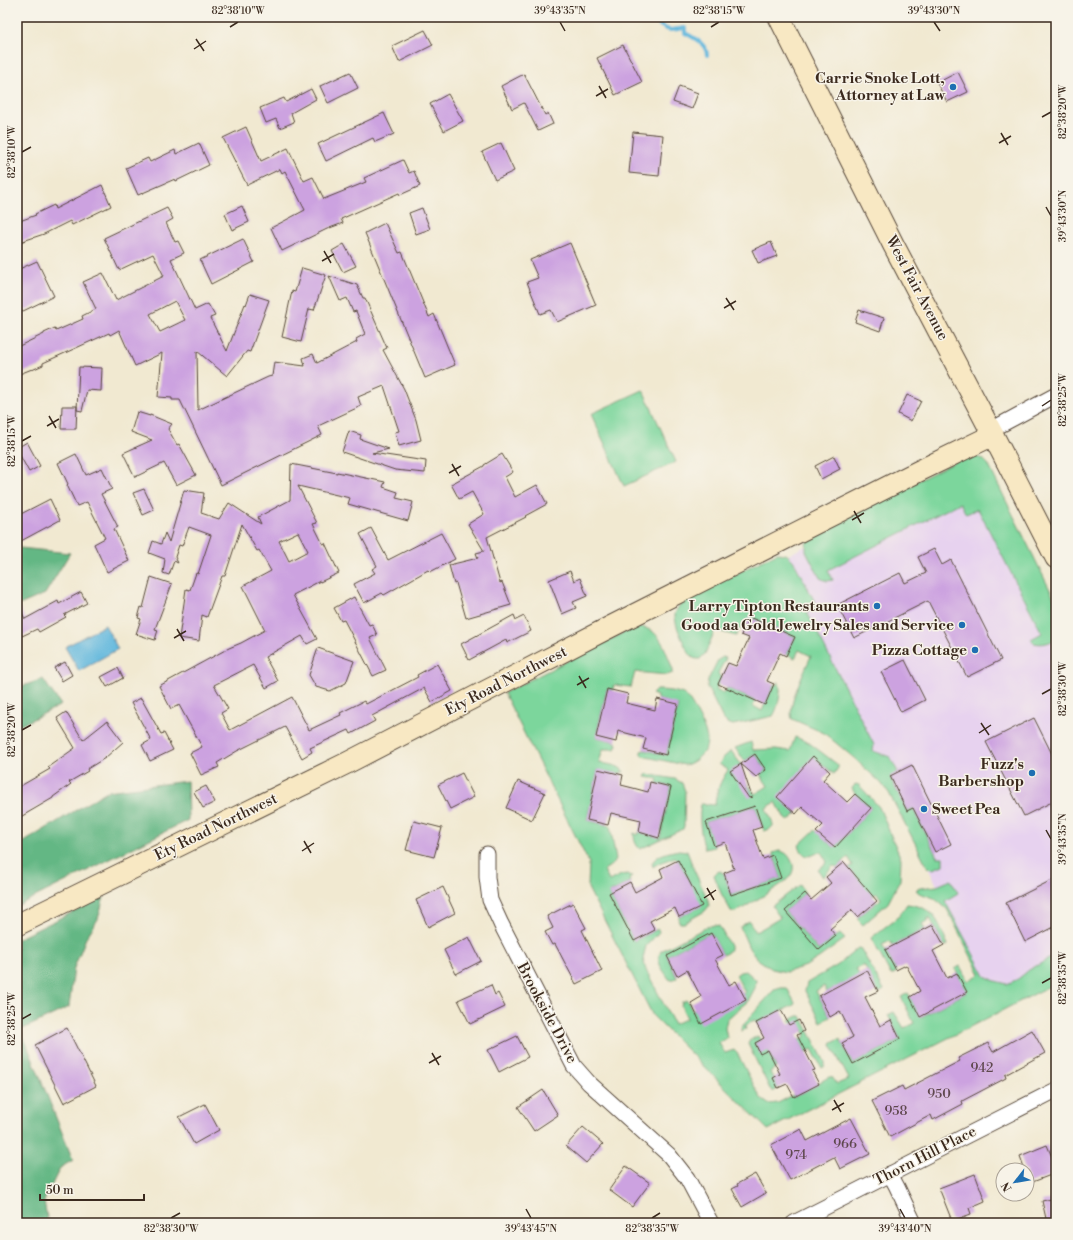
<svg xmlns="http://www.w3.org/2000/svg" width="1073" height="1240" viewBox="0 0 1073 1240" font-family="'Libre Bodoni',serif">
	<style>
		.built { fill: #e7d2ef }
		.green { fill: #7bd69c; stroke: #5b805d }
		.forest { fill: #64b784; stroke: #507051 }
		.water { fill: #61b7dd; stroke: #4e707e }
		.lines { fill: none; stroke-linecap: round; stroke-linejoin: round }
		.stream { stroke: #61b7dd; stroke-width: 4 }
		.building { fill: #cca2e0; fill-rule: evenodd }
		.street-casing { stroke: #564739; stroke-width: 17 }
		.secondary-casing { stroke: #564739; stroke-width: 23 }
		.street { stroke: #fff; stroke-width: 15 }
		.secondary { stroke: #f8e8c3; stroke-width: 21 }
		.ticks { fill: none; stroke: #3b2a1e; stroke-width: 1.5 }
		.poi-dot { fill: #1f6fb2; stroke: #f7f3e8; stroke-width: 1.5 }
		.labels { text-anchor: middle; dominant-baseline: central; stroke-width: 3; stroke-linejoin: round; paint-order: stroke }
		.number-label { font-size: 13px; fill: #5f484e }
		.poi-label { font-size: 15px; font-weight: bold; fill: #3b2a1e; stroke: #f7f3e8; text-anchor: end }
		.street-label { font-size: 15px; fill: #3b2a1e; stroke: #f7f3e8 }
		.neatline { fill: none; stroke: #3b2a1e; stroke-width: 1.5 }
		.ticks-label { font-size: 10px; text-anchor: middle; fill: #3b2a1e }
	</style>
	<rect width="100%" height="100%" fill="#f7f3e8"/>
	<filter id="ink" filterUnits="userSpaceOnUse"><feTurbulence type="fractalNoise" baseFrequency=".025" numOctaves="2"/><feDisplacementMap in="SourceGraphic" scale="8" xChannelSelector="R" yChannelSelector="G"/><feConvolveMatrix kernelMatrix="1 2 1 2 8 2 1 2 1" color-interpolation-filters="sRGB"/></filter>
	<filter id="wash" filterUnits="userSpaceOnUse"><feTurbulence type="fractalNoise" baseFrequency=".012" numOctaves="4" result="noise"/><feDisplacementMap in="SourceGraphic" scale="16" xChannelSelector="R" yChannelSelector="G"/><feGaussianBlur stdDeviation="0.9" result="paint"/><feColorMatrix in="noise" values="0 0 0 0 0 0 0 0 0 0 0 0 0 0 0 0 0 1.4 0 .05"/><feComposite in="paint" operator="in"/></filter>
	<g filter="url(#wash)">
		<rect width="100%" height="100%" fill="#f1e9d1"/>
		<polygon class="built" points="968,461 1056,629 1056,983 1002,1011 771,564"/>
		<g class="green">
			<polygon points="643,390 676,462 624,486 591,414"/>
			<path d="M974,456L983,459L988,464L1056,602V639C1049,643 1042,645 1034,643L1031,639L1042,633L978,509L966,514L960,503L828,570L833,580L827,581L820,578L806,551V544L810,536L962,458Z"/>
			<path d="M777,553L786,554L793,560L816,604V607L807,612L871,739L874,745L873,751L890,757L898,772L890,777L907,811L913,808L937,857H943V865L933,869L928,868L889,793L881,783L854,758L824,733L792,719C787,705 805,670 811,656L799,650L795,658L787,654L795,637L750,617L746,624L743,623L736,636L715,630L705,654L700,659C697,659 694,659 692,657C686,650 674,624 675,615C675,611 680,605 682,601Z"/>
			<path d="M635,627C661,626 665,650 673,670V673L667,675L635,672L631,687L614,685L613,690L607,689L596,737L616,742L617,745L615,749H603L599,763C607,764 620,765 624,772H620V774L598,770L587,820L610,826L616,859L613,864L604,870L609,881L621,875L627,874L632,877L629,879L630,882L609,893L634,941L658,929L659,932L646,946L643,958L646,970L674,1024L687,1018L681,1006L682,1002L687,1000L693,1012L694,1010L745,993L736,975L740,972L746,971L756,980L755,988L748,1001L727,1019L725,1028L727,1038L719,1043L725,1053L734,1050L737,1053L760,1097L768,1104L778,1103L793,1095L794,1097L818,1084V1083L829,1077H832L837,1084L849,1079L831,1045L832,1043L840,1039L853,1064L900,1039L888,1015L894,1012L904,1028L914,1023L901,997L908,993L921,1017L967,992L955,969L960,966L968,981L980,974L947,909L934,898L919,893L916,890L920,888L937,886L951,880L958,893L945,901L985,976L995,981L1007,984L1018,979L1029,970L1056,955V983L768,1130L653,1016L588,888L589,863L504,693Z"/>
			<path d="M723,657L726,658L718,673L721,678L716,689L724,693L727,688L755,701L753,706L762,711L774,684L777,685L778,681C783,688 778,709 773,716L733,725L727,723L723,719L707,687L708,680L718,660Z"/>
			<path d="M656,690C664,690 676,691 683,694C691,698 708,733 707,741C707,752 695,763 685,765L646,757L641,755V751L645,750L666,755L678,705L657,699V696L652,694Z"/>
			<path d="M795,737L808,742L838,765V768L834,774L814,757L796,814L788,821L785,819L776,802L766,808C768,814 773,820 773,826L770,829L764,831L755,806L706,822L715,847L705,849C701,839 698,815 701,804L715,805C716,791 720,782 728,770L719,764L723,758L731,751L741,764L731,771L747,783L755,794L768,786L760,774L766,770L755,754L745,761L735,748L751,742L753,750L776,749L790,751Z"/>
			<path d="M647,774L675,779L682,783L685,791L684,826L683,829L640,849C635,844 634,840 634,833L638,835L639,832L660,838L671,787L657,783L658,779L645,777Z"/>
			<path d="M856,784L859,785L879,807L901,859L900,880L888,903L863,925L858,920V917L881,899L877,893L872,896L849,869L853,865L848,857L838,867L833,866L823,877L818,870L827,862L821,852H819C809,858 803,858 799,845L815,830L835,848L871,808L855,794L852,788Z"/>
			<path d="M679,850L687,851L694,870L708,900L709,906L705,911L684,923H680L678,920L679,917L701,906L678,860L675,857C667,861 660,861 653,867L652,863C657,854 669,852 679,850Z"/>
			<path d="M779,851C785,852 788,854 791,860C794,865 794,870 791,875C785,885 753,901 742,909L735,912L731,911L721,893L714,875L717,872L721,871L722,873H724L731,895L781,878L773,853Z"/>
			<polygon points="800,885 805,893 785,911 818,950 836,936 837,936 840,934 845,939 820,957 806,966 786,972 772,969 756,958 749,948 740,927 749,921 756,932 780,918 779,916 772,906"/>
			<path d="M907,904C935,907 938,922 948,945L946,946L944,945L930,918H928V920L922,924L925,929L893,946L890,941L882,945L897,972L891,975L871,938L899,916Z"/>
			<path d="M714,925L719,926L730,946V949L728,952L723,955L711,933L667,956L677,978L671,980L669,979C663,969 655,963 661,951L707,927Z"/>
			<polygon points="858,948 860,948 862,951 884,990 879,993 864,965 856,969 859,975 827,992 824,986 816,991 830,1017 821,1022 805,991 807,983 838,965"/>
			<polygon points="781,988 787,988 795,1003 794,1005 758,1022 754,1020 745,1026 746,1029 742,1031 741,1028 744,1024 774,990"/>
			<polygon points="798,1016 801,1016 803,1020 825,1062 825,1066 822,1068 812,1049 806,1052 799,1040 806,1036 799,1021 793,1024 790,1020"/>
			<polygon points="758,1036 760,1040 755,1043 760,1053 768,1050 776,1067 770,1072 778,1088 775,1091 772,1091 770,1089 748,1044 750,1040"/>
		</g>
		<g class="forest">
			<polygon points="20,548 70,553 45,594 17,606 17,549"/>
			<polygon points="43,679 61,705 17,727 17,688"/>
			<polygon points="187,781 188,820 17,906 17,840 24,842 107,791"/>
			<polygon points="104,897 98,919 86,938 74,968 69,1007 21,1030 73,1160 60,1168 44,1201 48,1223 17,1223 17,939"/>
		</g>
		<polygon class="water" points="105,625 118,649 79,671 65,647"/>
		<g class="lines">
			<path class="stream" d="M640,17L646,21H654C670,32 667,31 685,28V33C694,38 707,44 707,55"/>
		</g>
		<g id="blocks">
			<g class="building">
				<polygon points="425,30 433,45 399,62 392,46"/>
				<polygon points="623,45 642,82 615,95 597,58"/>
				<polygon points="350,72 358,88 328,103 320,86"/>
				<polygon points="958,72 968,92 947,102 937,83"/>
				<polygon points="524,74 545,115 548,113 553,124 538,131 524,103 512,109 501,86"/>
				<polygon points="679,86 698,93 692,109 673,102"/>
				<polygon points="311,89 316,99 291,113 294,122 280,128 276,119 266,123 260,108 284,98 286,102"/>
				<polygon points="448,94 463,121 444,131 430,104"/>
				<polygon points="384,113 394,134 375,142 373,138 326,161 318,144"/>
				<polygon points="246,127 261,161 288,148 304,181 313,177 324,199 366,182 364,178 403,160 409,173 414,171 420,186 400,195 399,193 341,219 343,223 327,229 282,251 271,228 305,210 285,171 282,173 280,169 247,185 223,138"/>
				<polygon points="633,132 663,135 659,176 629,173"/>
				<polygon points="199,143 209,165 176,181 175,179 138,195 126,168 148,158 150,162 175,150 176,154"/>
				<polygon points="501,143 514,171 495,180 482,152"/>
				<polygon points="102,185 111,206 72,225 70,221 44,234 17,243 17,222 36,215 35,214 54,205 55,209"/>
				<polygon points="242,206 249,222 232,230 225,214"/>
				<path d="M167,208L173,219L166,223L175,242L178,241L184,253L171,259L195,310L208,304L215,316L210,318L227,351L245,304L246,305L250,294L269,300L250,352L247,351L227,376L197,351L198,410L268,377L272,376L274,362L305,366L303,358L313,354L317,363L357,342L356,339L365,334L356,311L353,312L347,298L340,301L329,276L357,285L363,298H365L387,348L383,350L404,389L416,420L421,440L399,446L395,432L399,431L384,386L358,397L361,406L318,426L322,435L221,485L180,400H172V398L158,397L162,353L135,366L119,330L110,335L109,333L43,363V365L32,370V369L17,375V347L44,334V333L55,328L56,331L83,319L82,316L96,309L83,282L103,273L116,300L164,276L153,254L119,270L104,238ZM175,301L185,320L160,332L150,314Z"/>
				<polygon points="422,208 430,229 416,234 409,213"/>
				<polygon points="385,223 399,253 402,252 429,317 434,314 455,365 425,378 365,233"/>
				<polygon points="243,239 254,262 211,284 200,260"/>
				<polygon points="771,242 777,256 758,263 752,250"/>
				<polygon points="570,243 596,305 557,322 551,310 540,314 527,282 538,278 530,260"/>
				<polygon points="344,244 356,266 343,272 332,251"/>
				<polygon points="37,261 54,296 17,314 17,270"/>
				<polygon points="302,268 326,275 314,310 309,309 301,342 282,337 292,291 295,292"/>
				<polygon points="859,310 884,318 880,331 855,322"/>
				<polygon points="79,367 102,368 101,391 87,390 82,411 77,410"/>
				<polygon points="907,395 921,401 911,421 898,414"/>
				<polygon points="62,406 77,406 76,429 61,429"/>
				<polygon points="137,412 150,416 150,415 172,424 168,429 177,445 179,444 196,475 176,485 164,463 135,477 123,453 152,440 131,432"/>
				<polygon points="349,431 361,435 360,439 389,449 372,453 426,461 425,473 395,470 342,452"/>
				<polygon points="27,442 40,466 29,472 17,450 17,448"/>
				<polygon points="76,454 86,475 102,468 112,489 101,494 118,527 114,529 129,561 107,572 94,544 105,538 87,502 77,506 67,485 68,484 58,463"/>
				<polygon points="502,454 513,472 505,477 515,497 537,485 547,504 525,516 526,517 487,537 500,583 502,582 511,605 466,618 456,583 454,584 449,565 478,558 476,553 484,551 468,524 484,514 472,492 459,499 451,484 484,466 484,465"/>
				<polygon points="834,456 840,469 821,479 815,466"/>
				<path d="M291,464L337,473V472L385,482L383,487L398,492L396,498L413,502L408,521L348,504L350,498L298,486L317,523L313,524L323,544L325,543L339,573L320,582V581L293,595L317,639L307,644L302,636L265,657L278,681L266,688L253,665L214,685L228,709L221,713L230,730L292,697L309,730L341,715L340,713L364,701L366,704L418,677L417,675L437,664L452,691L432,702L424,688L372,716L375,721L351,734L349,730L310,748L312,752L302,758L285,727L237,751L217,763L219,767L201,775L190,753L202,747L179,705L171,709L159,686L229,648L241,643L265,630L243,586L271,571L259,550L257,551L242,524L225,576H222L207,617L202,615L199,641L179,638L186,589L190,590L196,573L198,574L211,535L189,527L182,546L179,545L175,557L178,563L174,561L169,575L163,573L165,559L149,553L153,541L161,544L165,533L169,542L184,490L204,493L201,513L219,519L229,503L261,524L258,517L290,500ZM298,532L308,551L289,561L279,541Z"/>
				<polygon points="144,489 154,510 143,515 133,493"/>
				<polygon points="50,499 60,520 21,541 17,534 17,516"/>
				<polygon points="371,528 388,560 441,533 455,559 430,572 428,570 384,595 382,593 364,603 354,584 375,573 372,569 377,566 360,534"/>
				<polygon points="934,549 942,565 951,560 1001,660 967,677 928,601 854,638 837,605 900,573 905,583 926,573 918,557"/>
				<polygon points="570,571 574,581 580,578 587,596 573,602 576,608 562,614 549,580"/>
				<polygon points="151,577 172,584 155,629 158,630 155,640 136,634 141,619 138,618 141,607 143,608"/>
				<polygon points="81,592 87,603 64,615 66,617 39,632 37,629 22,636 17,626 17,603 25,619 58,601 59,604"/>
				<polygon points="354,597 369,625 372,624 377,635 370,638 386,670 373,676 344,620 341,621 334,608"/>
				<polygon points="514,615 516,620 524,616 531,631 507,643 506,640 469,660 461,644"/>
				<polygon points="749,617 795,637 786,656 780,653 767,681 774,684 765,705 718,684 728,663 736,666 749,638 741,635"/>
				<polygon points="318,648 354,661 346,683 330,691 316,687 309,675"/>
				<polygon points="905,660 925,700 901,712 881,672"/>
				<polygon points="65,662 72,675 62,681 54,668"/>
				<polygon points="118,668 123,678 107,687 101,677"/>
				<polygon points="607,689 628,694 626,703 655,710 657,699 678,704 666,755 643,749 646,738 618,731 616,742 596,737"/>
				<polygon points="141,698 161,734 164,733 173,750 150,761 142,745 151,740 131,703"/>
				<polygon points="66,712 83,740 107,721 123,742 105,758 87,769 88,771 69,782 71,784 53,797 53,798 17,819 17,788 50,769 48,767 75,748 57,718"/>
				<polygon points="1034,718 1056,762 1056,800 1024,816 986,742"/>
				<polygon points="755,754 766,770 756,777 741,764"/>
				<polygon points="813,756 830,772 823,780 847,802 855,794 871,808 835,848 816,832 823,825 812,816 802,807 796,814 777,797"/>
				<polygon points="741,764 752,797 749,798 730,771"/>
				<polygon points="912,765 951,844 935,852 913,808 907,811 890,776"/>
				<polygon points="598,769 623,775 621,785 633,788 648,792 650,782 671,787 659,838 639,832 641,820 611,813 608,825 587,820"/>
				<polygon points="462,773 474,797 450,809 438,785"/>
				<polygon points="518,781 545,793 532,820 506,808"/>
				<polygon points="206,786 215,802 203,808 194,792"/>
				<polygon points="755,806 762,827 753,830 763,859 773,855 781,878 731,895 724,873 734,869 729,855 725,842 714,846 706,822"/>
				<polygon points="414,821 442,828 434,857 406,850"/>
				<polygon points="678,860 702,906 679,917 675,908 650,921 655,930 634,941 609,893 630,882 635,892 663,877 660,869"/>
				<polygon points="844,862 877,901 858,917 852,910 830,929 836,936 819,950 785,911 805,893 811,900 831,883 826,877"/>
				<polygon points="1056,878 1056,926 1025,942 1006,903"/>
				<polygon points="443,887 455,913 428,927 416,900"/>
				<polygon points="573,903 586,928 582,930 602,971 576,984 555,944 552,945 545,932 553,928 547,916"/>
				<polygon points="933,925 944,945 933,951 947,978 957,973 967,992 920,1017 910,997 920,991 906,965 896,970 885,950"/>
				<polygon points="711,933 723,955 715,959 729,985 736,981 746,1000 701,1024 691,1003 701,997 687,970 677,976 667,956"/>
				<polygon points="469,937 481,961 456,974 444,950"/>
				<polygon points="867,970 878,991 865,997 880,1026 891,1020 900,1039 853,1064 842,1043 853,1037 840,1011 830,1017 819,996"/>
				<polygon points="491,985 495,995 498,993 505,1007 470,1024 458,1000"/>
				<polygon points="781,1010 789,1025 799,1020 804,1031 797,1035 815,1070 812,1071 819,1084 794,1097 787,1084 778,1088 773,1078 780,1074 768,1050 760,1054 755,1043 764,1038 756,1023"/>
				<polygon points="67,1028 96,1086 64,1103 35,1045"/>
				<polygon points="1032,1030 1045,1053 1005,1075 1006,1078 962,1101 963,1104 933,1120 931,1115 890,1137 872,1101 902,1086 904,1090 960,1061 958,1058 988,1043 993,1052"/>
				<polygon points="517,1036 528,1057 499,1072 488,1050"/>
				<polygon points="543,1090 558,1115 534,1131 518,1107"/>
				<polygon points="205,1104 219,1130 194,1144 179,1117"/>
				<polygon points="851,1118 870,1154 840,1169 834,1157 790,1180 771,1145 801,1129 807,1141"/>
				<polygon points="583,1127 603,1144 586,1163 566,1146"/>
				<polygon points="1047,1145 1056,1167 1056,1173 1030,1183 1027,1174 1027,1170 1025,1170 1020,1156"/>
				<polygon points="626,1166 650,1183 632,1207 609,1190"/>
				<polygon points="755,1174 766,1193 742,1207 732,1189 738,1186 737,1184"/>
				<polygon points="975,1174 985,1201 969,1208 971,1214 952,1221 939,1188"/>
				<polygon points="1056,1198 1056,1223 1047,1223 1042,1201"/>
			</g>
		</g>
	</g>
	<g filter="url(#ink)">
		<use href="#blocks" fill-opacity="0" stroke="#564739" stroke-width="1"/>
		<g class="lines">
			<defs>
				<g id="street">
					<polyline points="991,430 1056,395"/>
					<polyline points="487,854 487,877 490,900 501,924 574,1066 589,1083 669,1155 687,1178 711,1223"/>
					<polyline points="890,1174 897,1187 914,1223"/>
					<polyline points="794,1223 1056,1090"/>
				</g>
				<g id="secondary">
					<polyline points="779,17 893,244 993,435 1056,558"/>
					<polyline points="17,925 347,763 610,627 919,471 993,435"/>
				</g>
			</defs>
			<use href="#street" class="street-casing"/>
			<use href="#secondary" class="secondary-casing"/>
			<use href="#street" class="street"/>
			<use href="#secondary" class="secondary"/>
		</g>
	</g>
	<path class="ticks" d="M560,22L565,31M934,22L940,31M230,27L238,22M711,27L719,22M196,39L204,51M194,49L206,41M599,86L606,98M596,96L608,89M1042,117L1051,112M1001,133L1008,145M999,143L1011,136M22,152L31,147M1046,207L1051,216M324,251L331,263M322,261L334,254M726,298L734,310M724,308L736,301M1042,406L1051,400M49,416L56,428M47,426L59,419M22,441L31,436M452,464L459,476M449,473L461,466M854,511L861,523M852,520L864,513M177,629L184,641M174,638L186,631M579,676L586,688M577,685L589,678M1042,694L1051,689M981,723L989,735M22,730L31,725M979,733L991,725M1046,830L1051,839M304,841L311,853M302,851L314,843M707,888L714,900M704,898L716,890M1042,983L1051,978M22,1019L31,1014M432,1053L439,1065M429,1063L441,1056M834,1100L841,1112M832,1110L844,1103M526,1209L531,1218M900,1209L905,1218M171,1218L180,1213M652,1218L660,1213"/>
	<g class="poi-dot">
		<circle cx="953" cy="87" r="4"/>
		<circle cx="877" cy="606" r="4"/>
		<circle cx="962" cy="625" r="4"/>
		<circle cx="975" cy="650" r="4"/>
		<circle cx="1032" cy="773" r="4"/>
		<circle cx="924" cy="809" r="4"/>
	</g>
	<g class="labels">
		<g class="number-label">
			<text x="982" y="1068">942</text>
			<text x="939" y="1094">950</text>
			<text x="896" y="1111">958</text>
			<text x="845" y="1144">966</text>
			<text x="796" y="1155">974</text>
		</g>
		<g class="poi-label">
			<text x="945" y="78">Carrie Snoke Lott,<tspan x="945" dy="17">Attorney at Law</tspan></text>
			<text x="869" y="606">Larry Tipton Restaurants</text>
			<text x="954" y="625">Good aa Gold Jewelry Sales and Service</text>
			<text x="967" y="650">Pizza Cottage</text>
			<text x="1024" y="764">Fuzz's<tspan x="1024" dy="17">Barbershop</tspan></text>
			<text x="932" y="809" text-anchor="start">Sweet Pea</text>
		</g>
		<g class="street-label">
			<text transform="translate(917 288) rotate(62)">West Fair Avenue</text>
			<text transform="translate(506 681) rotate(-27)">Ety Road Northwest</text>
			<text transform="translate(216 827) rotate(-26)">Ety Road Northwest</text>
			<text transform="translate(547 1013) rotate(62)">Brookside Drive</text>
			<text transform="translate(925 1156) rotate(-27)">Thorn Hill Place</text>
		</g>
	</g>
	<rect width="1073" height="1240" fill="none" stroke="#f7f3e8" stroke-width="44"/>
	<g transform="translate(1015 1182) rotate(239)"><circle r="19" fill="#f7f3e8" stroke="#aca397"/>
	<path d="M0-3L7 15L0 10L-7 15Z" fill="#1f6fb2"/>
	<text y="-6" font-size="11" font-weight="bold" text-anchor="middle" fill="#3b2a1e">N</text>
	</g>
	<path d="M40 1194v6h104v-6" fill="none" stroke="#3b2a1e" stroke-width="2"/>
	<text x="46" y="1194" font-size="12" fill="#3b2a1e" stroke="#f7f3e8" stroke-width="3" paint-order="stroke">50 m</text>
	<rect x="22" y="22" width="1029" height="1196" class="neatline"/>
	<g class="ticks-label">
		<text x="238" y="14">82°38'10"W</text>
		<text x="560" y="14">39°43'35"N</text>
		<text x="719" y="14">82°38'15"W</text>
		<text x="934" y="14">39°43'30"N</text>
		<text transform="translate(1062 112) rotate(-90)" y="4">82°38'20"W</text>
		<text transform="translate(11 152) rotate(-90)" y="4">82°38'10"W</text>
		<text transform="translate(1062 216) rotate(-90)" y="4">39°43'30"N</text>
		<text transform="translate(1062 400) rotate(-90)" y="4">82°38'25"W</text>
		<text transform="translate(11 441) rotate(-90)" y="4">82°38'15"W</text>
		<text transform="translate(1062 689) rotate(-90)" y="4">82°38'30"W</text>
		<text transform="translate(11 730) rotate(-90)" y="4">82°38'20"W</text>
		<text transform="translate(1062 839) rotate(-90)" y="4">39°43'35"N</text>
		<text transform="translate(1062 978) rotate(-90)" y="4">82°38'35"W</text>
		<text transform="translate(11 1019) rotate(-90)" y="4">82°38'25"W</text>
		<text x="171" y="1232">82°38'30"W</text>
		<text x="531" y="1232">39°43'45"N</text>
		<text x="652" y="1232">82°38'35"W</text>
		<text x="905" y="1232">39°43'40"N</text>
	</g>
</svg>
